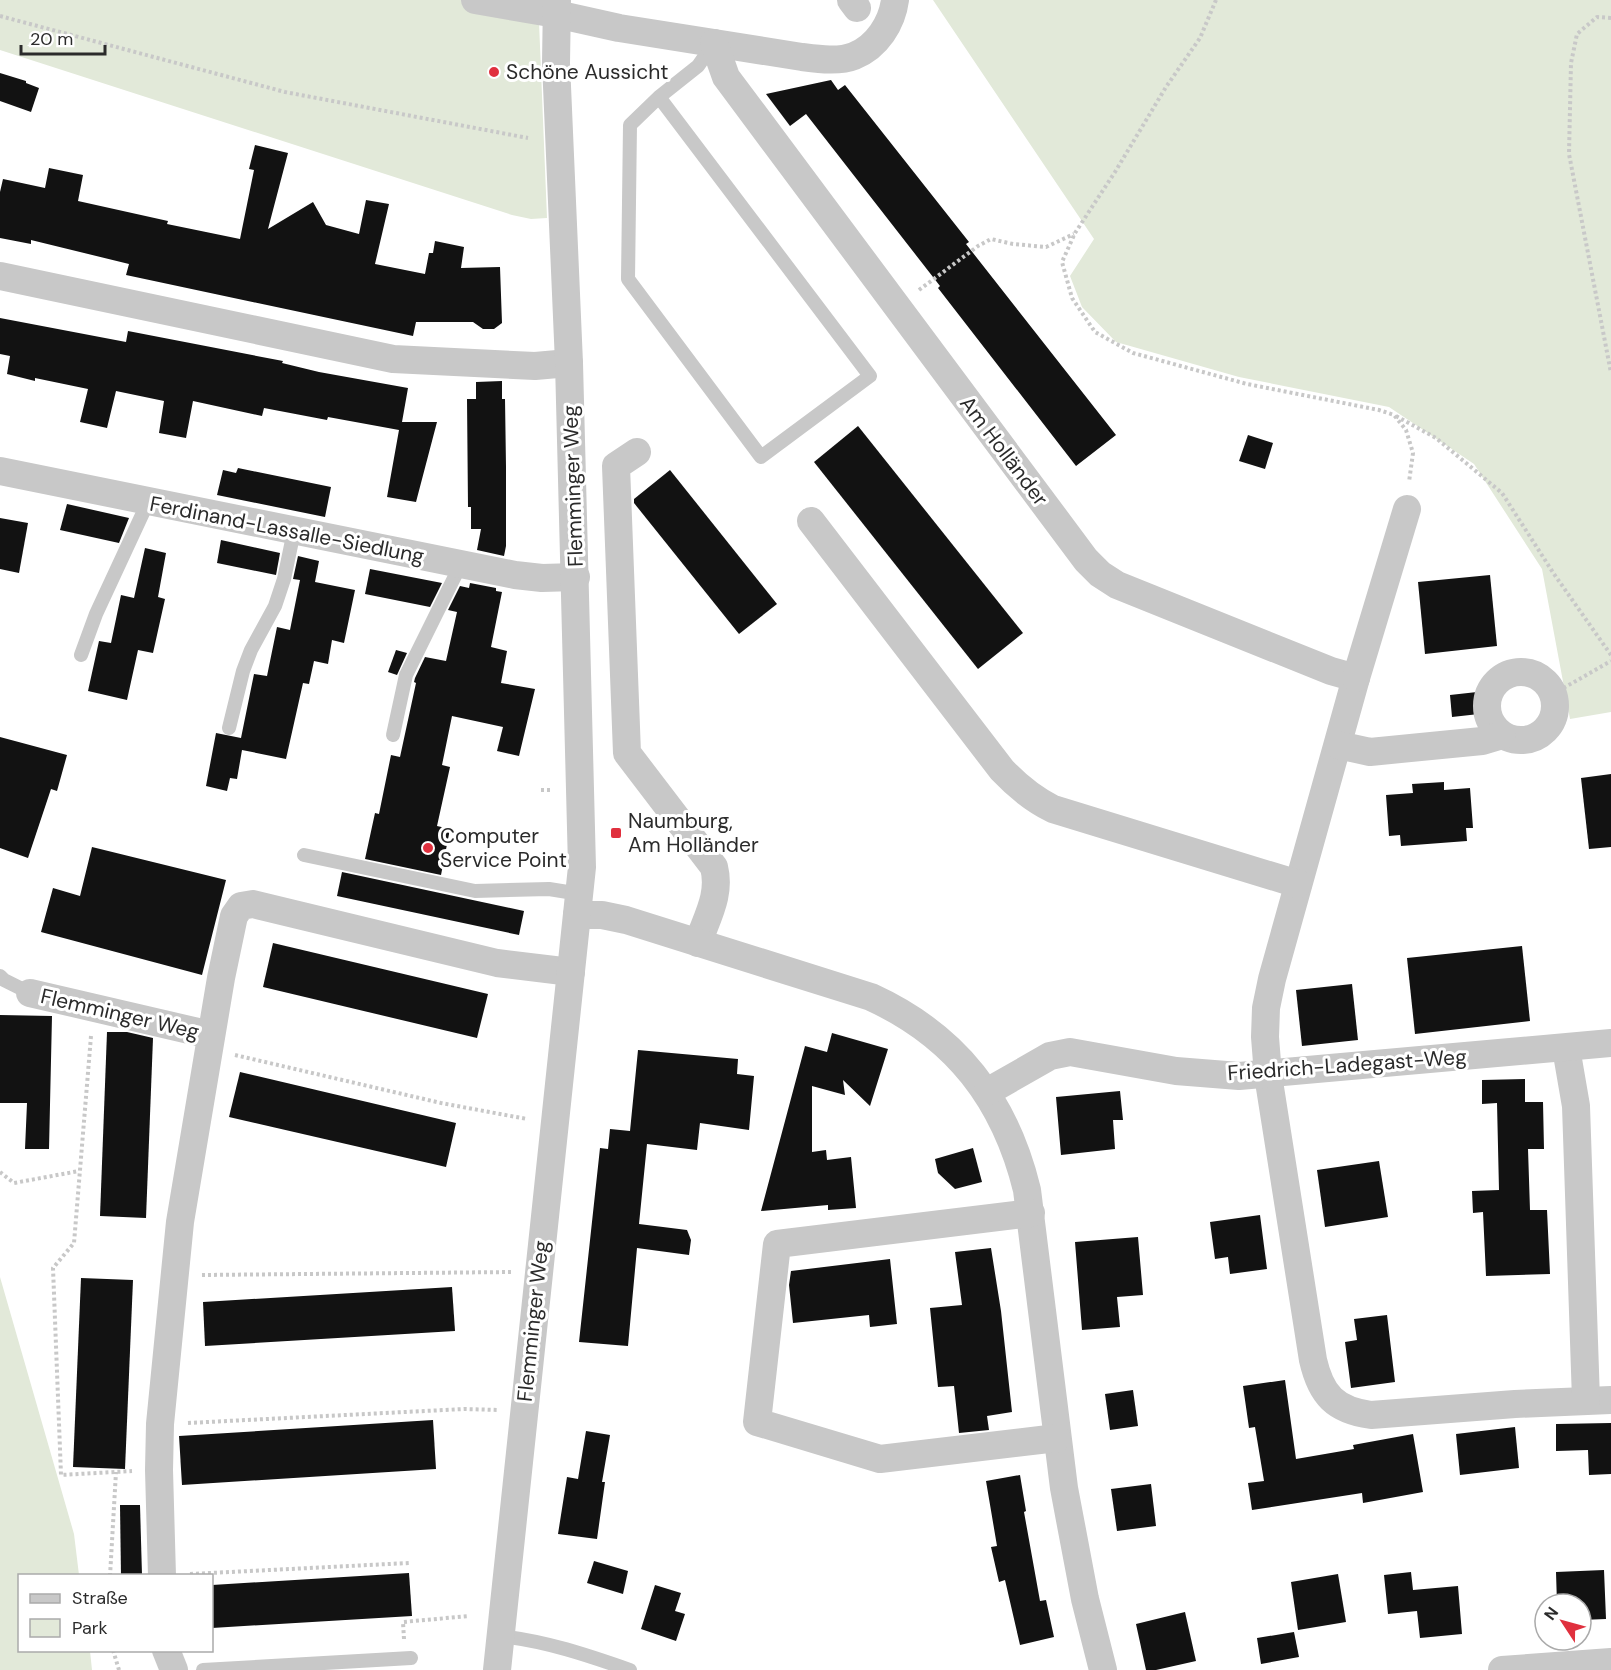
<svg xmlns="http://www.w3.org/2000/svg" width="1611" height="1670" viewBox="0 0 1611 1670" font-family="'DM Sans',sans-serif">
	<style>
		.green { fill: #e2e9d9 }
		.building { fill: #121212 }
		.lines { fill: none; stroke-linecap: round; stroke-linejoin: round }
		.path { stroke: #c8c8c8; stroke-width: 4; stroke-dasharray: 3 3; stroke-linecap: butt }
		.lane { stroke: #c8c8c8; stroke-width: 14 }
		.street { stroke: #c8c8c8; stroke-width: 28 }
		.poi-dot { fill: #e0303e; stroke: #fff; stroke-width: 2 }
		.labels { text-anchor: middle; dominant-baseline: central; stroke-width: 6; stroke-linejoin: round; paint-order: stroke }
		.poi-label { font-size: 21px; fill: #2b2b2b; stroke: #fff; text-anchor: start }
		.street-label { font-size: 21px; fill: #2b2b2b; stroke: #fff }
	</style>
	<rect width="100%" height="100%" fill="#fff"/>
	<g class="green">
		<polygon points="0,0 541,0 539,22 547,218 531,219 512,215 0,50"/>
		<polygon points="933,0 1611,0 1611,712 1570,719 1542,569 1474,464 1389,407 1239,377 1116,342 1082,307 1070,276 1094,239"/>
		<polygon points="0,1277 74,1534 79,1575 20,1576 20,1650 90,1651 92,1670 0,1670"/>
	</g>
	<g class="building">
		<polygon points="0,73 26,81 26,83 39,88 31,112 0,101"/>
		<polygon points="831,80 838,90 845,85 969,242 966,244 1116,435 1076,466 938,288 940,286 806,114 790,126 766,94"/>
		<polygon points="255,145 288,153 268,229 313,202 326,225 359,234 366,200 389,204 375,264 425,274 429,253 433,253 435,241 464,247 461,268 500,267 502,323 494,329 483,329 473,322 416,322 413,336 126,275 129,264 31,240 31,244 0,238 0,192 3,179 45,188 49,168 83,175 78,201 168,221 167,224 240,239 254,170 249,169"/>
		<polygon points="0,318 126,342 128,331 283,361 282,363 319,372 408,388 402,422 437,422 416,502 387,497 399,430 328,417 327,420 264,408 262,416 193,401 186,438 159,433 164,401 116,391 107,428 80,422 88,389 35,378 35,381 7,374 10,356 0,354"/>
		<polygon points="502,381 502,399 505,399 506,467 506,546 504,556 477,550 481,529 471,529 471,507 468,507 467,399 476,399 476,382"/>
		<polygon points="858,426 1023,633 978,669 814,462"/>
		<polygon points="1248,435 1273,443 1265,469 1239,461"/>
		<polygon points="238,468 331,487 325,517 217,495 223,470 236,473"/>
		<polygon points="670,470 777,604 739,634 634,503 634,499"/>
		<polygon points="67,504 129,518 119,543 60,530"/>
		<polygon points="0,518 28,523 19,573 0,569"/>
		<polygon points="221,540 280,553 276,575 217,563"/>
		<polygon points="145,548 166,553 158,597 165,599 153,653 138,650 127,700 88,691 99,641 111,643 121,595 134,598"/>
		<polygon points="298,556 319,561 315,582 355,590 344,643 332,640 328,664 314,661 309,684 303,683 286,759 242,750 237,779 230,778 227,791 206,786 216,733 241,738 254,674 267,676 277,627 290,630 300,580 293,579"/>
		<polygon points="370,569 442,583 430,607 365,594"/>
		<polygon points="1490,575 1497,646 1425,654 1418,582"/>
		<polygon points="470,583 496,588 496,591 502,592 491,647 507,651 501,683 535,689 519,756 497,751 503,727 452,716 442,765 450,767 437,826 450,829 441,875 365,859 375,813 379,814 391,755 400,757 416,683 414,682 415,678 425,657 446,661 457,612 448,610 460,586 469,588"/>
		<polygon points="396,650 407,653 397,675 388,672"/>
		<polygon points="1477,692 1479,714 1452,717 1450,695"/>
		<polygon points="0,737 67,755 57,791 51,789 28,858 0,848"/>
		<polygon points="1611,774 1611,847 1589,849 1581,778"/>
		<polygon points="1444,782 1444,790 1470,788 1473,828 1466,828 1467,841 1401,846 1400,835 1389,836 1386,795 1413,793 1412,784"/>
		<polygon points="92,847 226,880 202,975 41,932 53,888 80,896"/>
		<polygon points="342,872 524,911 519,935 337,896"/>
		<polygon points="273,943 488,994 477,1038 263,987"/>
		<polygon points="1522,946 1530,1021 1415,1034 1407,958"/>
		<polygon points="1352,984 1358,1040 1302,1046 1296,990"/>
		<polygon points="0,1015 52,1016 49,1149 25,1149 27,1103 0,1103"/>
		<polygon points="107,1032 127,1032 153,1038 146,1218 100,1216"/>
		<polygon points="832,1033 888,1049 870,1106 843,1080 845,1095 812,1086 812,1152 826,1150 827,1160 851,1157 856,1208 828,1210 828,1205 761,1211 805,1046 827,1052"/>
		<polygon points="638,1050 738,1059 737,1074 754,1076 749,1130 700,1123 697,1150 647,1144 639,1224 687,1230 691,1240 689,1255 637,1248 628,1346 579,1342 600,1148 608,1149 610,1129 630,1131"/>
		<polygon points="240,1072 456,1123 446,1167 229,1117"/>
		<polygon points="1525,1079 1525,1102 1543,1102 1544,1149 1528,1149 1530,1210 1547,1210 1550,1274 1486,1276 1483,1212 1473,1213 1472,1191 1499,1190 1497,1103 1482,1104 1482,1080"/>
		<polygon points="1120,1091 1123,1120 1113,1120 1115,1149 1061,1155 1056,1097"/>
		<polygon points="973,1148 982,1182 955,1189 938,1173 935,1159"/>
		<polygon points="1379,1161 1388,1217 1325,1227 1317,1170"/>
		<polygon points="1260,1215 1267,1269 1230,1274 1228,1257 1215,1259 1210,1222"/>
		<polygon points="1138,1237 1143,1295 1117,1297 1120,1327 1082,1330 1075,1242"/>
		<polygon points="991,1248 1001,1311 1012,1412 987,1416 989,1430 959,1433 954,1386 938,1387 930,1308 962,1305 955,1252"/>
		<polygon points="890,1259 897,1324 870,1327 869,1315 793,1323 789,1285 791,1271"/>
		<polygon points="81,1278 133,1280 125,1469 73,1467"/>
		<polygon points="452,1287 455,1331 205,1346 203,1302"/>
		<polygon points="1387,1315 1395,1382 1351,1388 1345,1342 1357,1340 1354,1319"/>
		<polygon points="1285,1380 1296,1459 1354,1449 1353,1445 1413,1434 1423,1492 1363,1503 1362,1493 1252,1510 1248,1483 1264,1481 1255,1427 1249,1428 1243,1386"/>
		<polygon points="1133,1390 1138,1426 1110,1430 1105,1394"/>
		<polygon points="433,1420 436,1469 182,1485 179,1436"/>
		<polygon points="1611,1423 1611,1474 1589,1475 1588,1450 1556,1451 1556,1424"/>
		<polygon points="1515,1427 1519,1468 1460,1475 1456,1434"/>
		<polygon points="586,1431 610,1435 602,1482 605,1482 597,1539 558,1534 567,1477 578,1479"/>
		<polygon points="1020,1475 1026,1511 1024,1512 1040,1601 1046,1600 1054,1637 1020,1645 1005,1580 999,1582 991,1547 997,1546 986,1481"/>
		<polygon points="1151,1484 1156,1526 1117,1531 1111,1489"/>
		<polygon points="120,1505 140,1505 142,1575 121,1575"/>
		<polygon points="594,1561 628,1571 623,1594 587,1583"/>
		<polygon points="1604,1570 1606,1619 1581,1620 1581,1604 1557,1604 1556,1572"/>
		<polygon points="1411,1572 1413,1590 1458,1586 1462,1634 1420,1638 1417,1611 1388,1614 1384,1575"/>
		<polygon points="409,1573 412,1616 212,1628 212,1585"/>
		<polygon points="1338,1574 1346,1622 1298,1630 1291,1582"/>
		<polygon points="655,1585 681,1593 675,1611 685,1614 676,1641 641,1629"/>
		<polygon points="1185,1612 1196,1661 1156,1670 1146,1670 1136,1624"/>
		<polygon points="1294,1632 1299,1657 1261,1664 1257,1638"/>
	</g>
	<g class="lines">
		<g class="path">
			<polyline points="1216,0 1200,38 1166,87 1115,172 1075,233 1062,262 1072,298 1095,332 1133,353 1247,384 1379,410 1394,415 1406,430 1413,453 1409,482"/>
			<polyline points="0,16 285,92 528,138"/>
			<polyline points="1611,18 1597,17 1577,34 1571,63 1569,154 1611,373"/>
			<polyline points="919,290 978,246 991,239 1013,244 1046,247 1074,234"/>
			<polyline points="1396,416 1436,438 1502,493 1554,574 1611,655"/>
			<polyline points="1553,694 1611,661"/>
			<polyline points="541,790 552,790"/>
			<polyline points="91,1036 74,1243 53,1268 61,1475 132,1471"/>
			<polyline points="235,1055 441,1103 527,1119"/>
			<polyline points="0,1172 14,1183 79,1171"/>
			<polyline points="202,1275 513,1272"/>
			<polyline points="188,1423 464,1409 498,1410"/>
			<polyline points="190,1574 409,1563"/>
			<polyline points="110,1576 116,1472"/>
			<polyline points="404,1639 403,1622 469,1616"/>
			<polyline points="113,1650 119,1670"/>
		</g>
		<g class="lane">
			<polyline points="659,97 870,376 761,457 628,279 630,125 659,97 698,66 714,43"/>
			<polyline points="81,655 96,614 148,502"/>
			<polyline points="229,728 243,671 251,650 275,606 284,579 294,531"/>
			<polyline points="393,735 406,675 461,564"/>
			<polyline points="304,855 475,891 549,889 580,894"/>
			<polyline points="0,976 4,980 30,993"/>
			<path d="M500,1636C546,1641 587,1655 630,1670"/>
			<polyline points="203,1670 411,1658"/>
		</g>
		<g class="street">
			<path d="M475,0L556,14L619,28L802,57C818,59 839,62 854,56C877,47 892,23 895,0"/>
			<polyline points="851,0 857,8"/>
			<path d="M714,43L726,77L1086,560L1100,574L1117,585L1331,671L1356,678L1272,979L1266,1008L1265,1037L1268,1075L1313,1360C1321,1395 1335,1410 1371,1415L1515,1404L1611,1400"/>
			<polyline points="0,276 393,359 535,366 569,363"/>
			<path d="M637,452L616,466L627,753L714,867C721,895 707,917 698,943"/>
			<polyline points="0,471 515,575 542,578 576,577"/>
			<path d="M811,521L1002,770C1018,787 1033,799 1053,809L1298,884"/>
			<circle cx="1521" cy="706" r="34"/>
			<polyline points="1356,678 1407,509"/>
			<polyline points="1338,745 1370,752 1482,741 1502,735"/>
			<path d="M577,915H602L626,920L871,997C956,1036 1005,1100 1027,1190L1064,1488L1085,1599L1103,1670"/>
			<polyline points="30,993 211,1035"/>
			<polyline points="1566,1048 1576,1106 1586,1400"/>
			<polyline points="987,1092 1050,1056 1070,1052 1176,1071 1239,1076 1611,1043"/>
			<polyline points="1031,1213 777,1244 757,1422 880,1459 1057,1438"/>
			<polyline points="162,1576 159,1470 160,1424 180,1222 221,978 234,916 241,906 253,904 497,963 571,972"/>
			<polyline points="166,1650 174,1670"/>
			<polyline points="497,1670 582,867 569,363 556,63 557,0"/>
			<polyline points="1502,1670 1611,1662"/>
		</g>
	</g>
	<g class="poi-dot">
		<circle cx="494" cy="72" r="6"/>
		<rect x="610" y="827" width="12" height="12" rx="3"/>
		<circle cx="428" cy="848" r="6"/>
	</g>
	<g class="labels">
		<g class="poi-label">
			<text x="506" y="72">Schöne Aussicht</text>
			<text x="628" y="821">Naumburg,<tspan x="628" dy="24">Am Holländer</tspan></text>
			<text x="440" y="836">Computer<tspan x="440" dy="24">Service Point</tspan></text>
		</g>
		<g class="street-label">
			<text transform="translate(1004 451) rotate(53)">Am Holländer</text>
			<text transform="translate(573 486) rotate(-92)">Flemminger Weg</text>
			<text transform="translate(287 530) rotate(11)">Ferdinand-Lassalle-Siedlung</text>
			<text transform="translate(120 1014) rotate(13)">Flemminger Weg</text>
			<text transform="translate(1347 1065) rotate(-4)">Friedrich-Ladegast-Weg</text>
			<text transform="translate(533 1321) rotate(-84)">Flemminger Weg</text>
		</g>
	</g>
	<rect x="18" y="1574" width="195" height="78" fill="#ffffff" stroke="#aaaaaa" stroke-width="1.5"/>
	<rect x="30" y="1594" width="30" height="9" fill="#c8c8c8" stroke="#aaaaaa" stroke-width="1.5"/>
	<text x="72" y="1604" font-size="18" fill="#2b2b2b">Straße</text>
	<rect x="30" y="1619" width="30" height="18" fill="#e2e9d9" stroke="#aaaaaa" stroke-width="1.5"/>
	<text x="72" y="1634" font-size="18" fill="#2b2b2b">Park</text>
	<g transform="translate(1563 1622) rotate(306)"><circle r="28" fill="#ffffff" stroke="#aaaaaa" stroke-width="1.5"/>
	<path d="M0-4.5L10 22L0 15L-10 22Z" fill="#e0303e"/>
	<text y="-9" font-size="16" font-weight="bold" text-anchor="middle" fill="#2b2b2b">N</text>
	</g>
	<path d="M21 45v9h84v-9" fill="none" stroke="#2b2b2b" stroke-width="3"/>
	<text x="30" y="45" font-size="18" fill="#2b2b2b" stroke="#ffffff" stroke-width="4.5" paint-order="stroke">20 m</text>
</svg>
